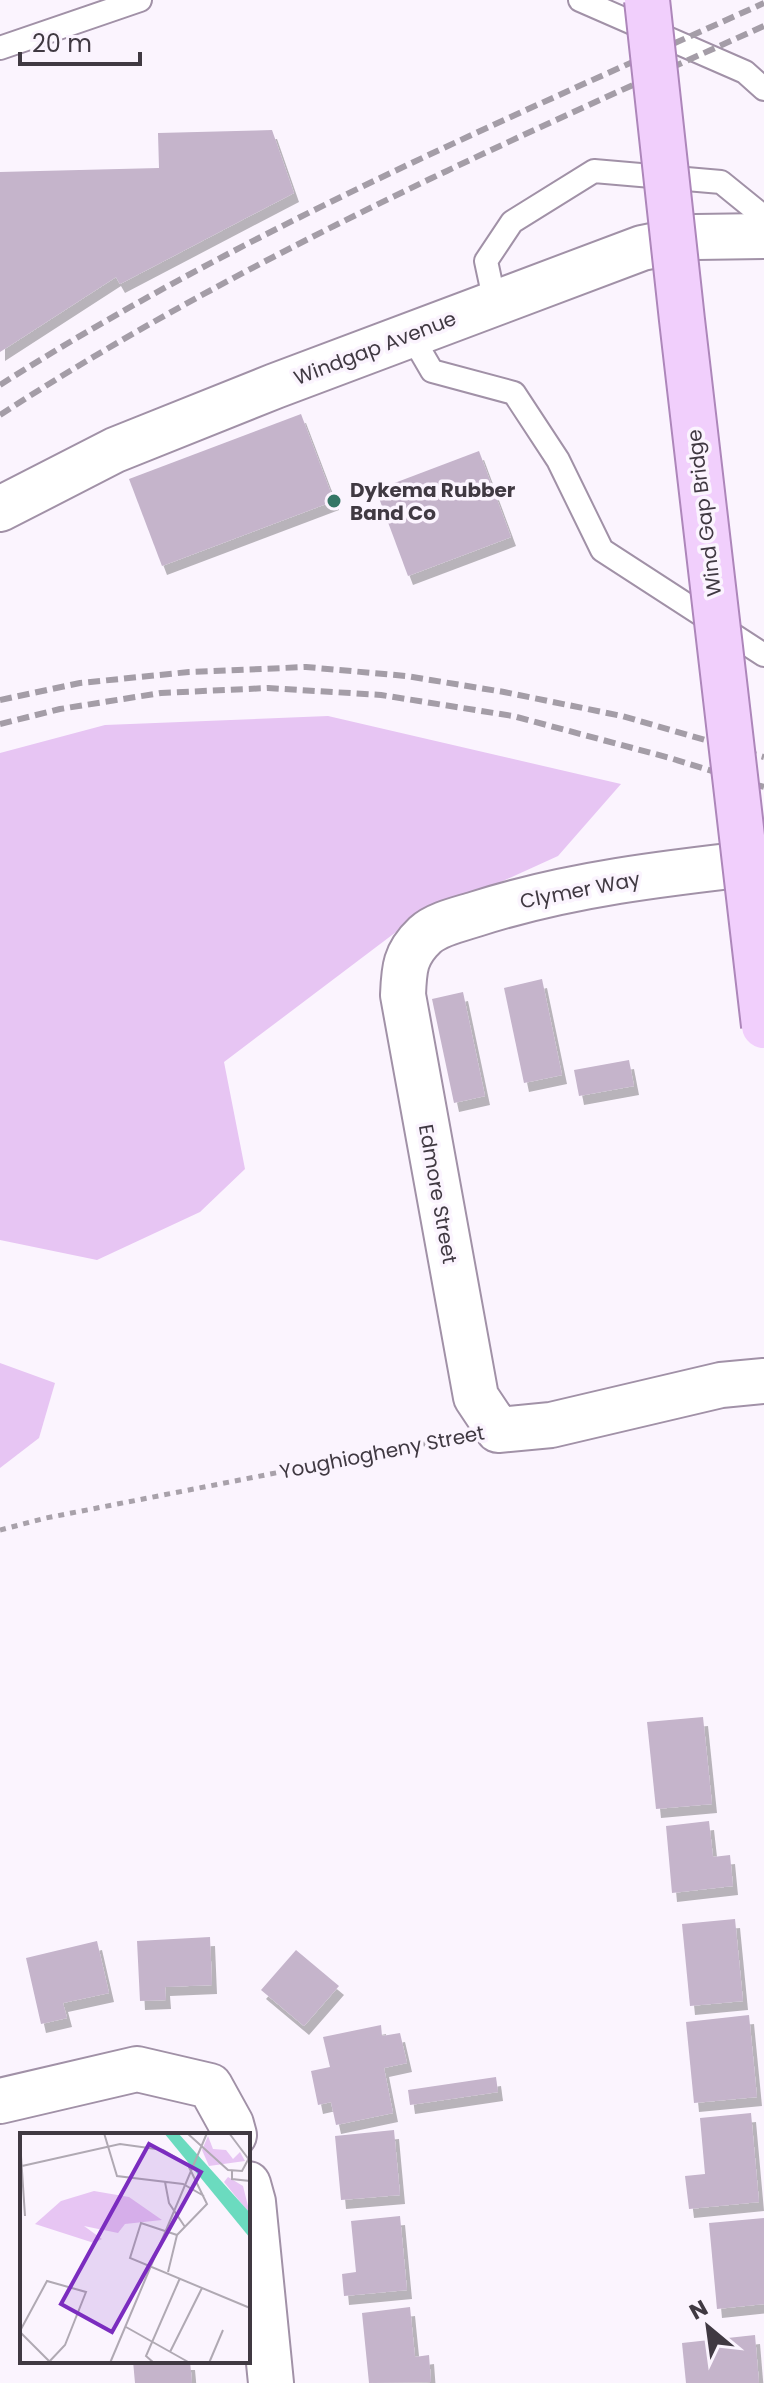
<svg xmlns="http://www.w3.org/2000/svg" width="764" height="2383" viewBox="0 0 764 2383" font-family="Poppins,sans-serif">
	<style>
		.green { fill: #e7c5f3 }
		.building { fill: #c5b4cb; filter: url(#shadow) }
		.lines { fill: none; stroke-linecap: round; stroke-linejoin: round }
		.lane-casing { stroke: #a191a7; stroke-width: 26 }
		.street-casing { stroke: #a191a7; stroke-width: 48 }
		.path { stroke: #a8a1aa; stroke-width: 5; stroke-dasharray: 6 6; stroke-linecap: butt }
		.lane { stroke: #fff; stroke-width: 22 }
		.street { stroke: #fff; stroke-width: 44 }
		.rail { stroke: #a49da7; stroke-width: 6; stroke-dasharray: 12 6; stroke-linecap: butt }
		.primary-bridge-casing { stroke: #ad86ba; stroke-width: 48; stroke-linecap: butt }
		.primary-bridge { stroke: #f1cffc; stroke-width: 44 }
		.poi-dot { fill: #357666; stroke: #fbf4fe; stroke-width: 3 }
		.labels { text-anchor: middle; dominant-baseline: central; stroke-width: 7; stroke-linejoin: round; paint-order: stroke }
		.street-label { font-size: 20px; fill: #403942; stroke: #fbf4fe }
		.poi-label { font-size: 20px; font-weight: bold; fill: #403942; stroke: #fbf4fe; text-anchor: start }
		.inset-road { fill: none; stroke: #b0a9b3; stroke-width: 2 }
		.view { fill: #7b2cbf; fill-opacity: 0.15; stroke: #7b2cbf; stroke-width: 4 }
		.inset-edge { fill: none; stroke: #403942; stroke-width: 4 }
	</style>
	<defs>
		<filter id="shadow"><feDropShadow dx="5" dy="9" stdDeviation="0" flood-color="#0004"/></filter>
	</defs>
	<rect width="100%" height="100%" fill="#fbf4fe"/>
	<g class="green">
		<polygon points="328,716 621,784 558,856 404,926 224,1062 245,1169 200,1212 97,1260 0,1240 0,753 105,725"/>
		<polygon points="0,1363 55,1383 39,1438 0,1468"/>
	</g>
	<g class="building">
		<polygon points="272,130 294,193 120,284 116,277 0,352 0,172 159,168 158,133"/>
		<polygon points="301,414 334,501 162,566 129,479"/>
		<polygon points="479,451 511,537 408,576 376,490"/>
		<polygon points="542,979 562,1075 524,1083 504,988"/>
		<polygon points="463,992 485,1096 454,1103 432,999"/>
		<polygon points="629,1060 634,1086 579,1096 574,1070"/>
		<polygon points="703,1717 712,1804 656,1809 647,1722"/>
		<polygon points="709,1821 713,1857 730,1855 733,1886 672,1893 666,1826"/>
		<polygon points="735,1919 743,2001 690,2006 682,1924"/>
		<polygon points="210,1937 212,1985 165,1987 166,2000 140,2001 137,1941"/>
		<polygon points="97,1941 109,1993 63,2003 67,2018 41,2024 26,1958"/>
		<polygon points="296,1950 339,1986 304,2026 261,1990"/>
		<polygon points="749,2015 757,2097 694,2103 686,2022"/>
		<polygon points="381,2025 382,2036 400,2033 407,2063 384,2068 393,2113 336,2125 331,2102 318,2105 311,2071 330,2067 323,2037"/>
		<polygon points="496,2077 498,2092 410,2105 408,2090"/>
		<polygon points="751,2113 759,2202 689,2209 685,2176 705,2174 700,2118"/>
		<polygon points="394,2130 400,2195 341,2200 335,2136"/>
		<polygon points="400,2216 407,2290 344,2296 342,2274 356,2272 351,2221"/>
		<polygon points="764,2218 764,2304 717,2309 709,2223"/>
		<polygon points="410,2307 415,2357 429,2355 431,2382 369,2383 362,2313"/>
		<polygon points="755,2335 759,2383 686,2383 682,2343"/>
		<polygon points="133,2361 190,2361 192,2383 135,2383"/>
	</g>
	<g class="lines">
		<defs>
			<g id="lane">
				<polyline points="580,0 745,72 764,89"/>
				<polyline points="0,48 140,0"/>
				<polyline points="495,303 486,261 512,222 594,171 721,182 764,217"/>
				<polyline points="411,335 432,371 514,393 558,460 602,550 764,655"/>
			</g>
			<g id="street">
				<polyline points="0,509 115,450 275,386 642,248 696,237 764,236"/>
				<path d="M764,862C667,873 569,884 476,914C460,919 437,924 425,935C405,954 404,968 403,995L476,1397L498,1430L551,1425L721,1385L764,1381"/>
				<polyline points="0,2101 137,2069 210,2086 231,2124 234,2135"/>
				<polyline points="248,2184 253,2202 271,2383"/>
			</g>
		</defs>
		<use href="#lane" class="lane-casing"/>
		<use href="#street" class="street-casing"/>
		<polyline class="path" points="0,1530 46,1518 454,1438"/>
		<use href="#lane" class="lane"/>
		<use href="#street" class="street"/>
		<g class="rail">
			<path d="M0,385C240,232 505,120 764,3"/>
			<path d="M0,415C240,259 504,143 764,26"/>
			<polyline points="0,700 80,683 189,672 306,667 406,676 504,692 622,716 764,757"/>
			<polyline points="0,724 60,709 161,693 268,688 381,695 513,716 670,758 764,787"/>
		</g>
		<defs>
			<polyline id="primary-bridge" points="647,0 682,320 764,1026"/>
		</defs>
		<use href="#primary-bridge" class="primary-bridge-casing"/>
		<use href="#primary-bridge" class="primary-bridge"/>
	</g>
	<circle class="poi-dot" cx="334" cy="501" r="8"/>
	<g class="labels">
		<g class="street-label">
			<text transform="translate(375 348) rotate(-21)">Windgap Avenue</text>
			<text transform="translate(704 513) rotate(-97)">Wind Gap Bridge</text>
			<text transform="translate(580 890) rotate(-11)">Clymer Way</text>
			<text transform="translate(438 1194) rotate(80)">Edmore Street</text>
			<text transform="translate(382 1452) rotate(-11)">Youghiogheny Street</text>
		</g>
		<g class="poi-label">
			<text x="350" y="490">Dykema Rubber<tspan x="350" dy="23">Band Co</tspan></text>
		</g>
	</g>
	<g transform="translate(20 2133)">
		<rect width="230" height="230" fill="#fbf4fe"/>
		<path d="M188,3L193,16L206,17L213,26L220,19L225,28L189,33L182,17ZM208,44L223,53L230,81L204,49ZM74,58L109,64L142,87L105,91L98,100L64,93L82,106L74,110L15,91L41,68Z" fill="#e7c5f3"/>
		<path d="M144,0H158L230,80V105Z" fill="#6bdbbf"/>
		<path class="inset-road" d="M84,0L97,43L163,51L184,63M167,0L208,37L222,38L229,25M209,0L230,28M0,8L5,83M2,33L100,11L143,17L168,32L187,71L157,102L148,139M212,38V46L230,48M145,49L149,70L165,94M157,102L121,90L110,125L230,175M106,194L170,230M0,198L27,148L66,159L45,212L28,230M0,199L31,230M150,219L182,155M90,230L187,0M134,230L126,223L160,145M189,230L203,197"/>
		<path class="view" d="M129,11L181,39L92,199L41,171Z"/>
		<rect width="230" height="230" class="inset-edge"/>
	</g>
	<g transform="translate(708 2327) rotate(331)" stroke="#fbf4fe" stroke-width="6" paint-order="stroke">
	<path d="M0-6L14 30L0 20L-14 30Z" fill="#403942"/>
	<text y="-12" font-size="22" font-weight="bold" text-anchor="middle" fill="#403942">N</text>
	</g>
	<path d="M20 52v12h120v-12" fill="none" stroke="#403942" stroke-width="4"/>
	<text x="32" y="52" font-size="24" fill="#403942" stroke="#fbf4fe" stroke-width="6" paint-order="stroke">20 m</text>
</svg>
